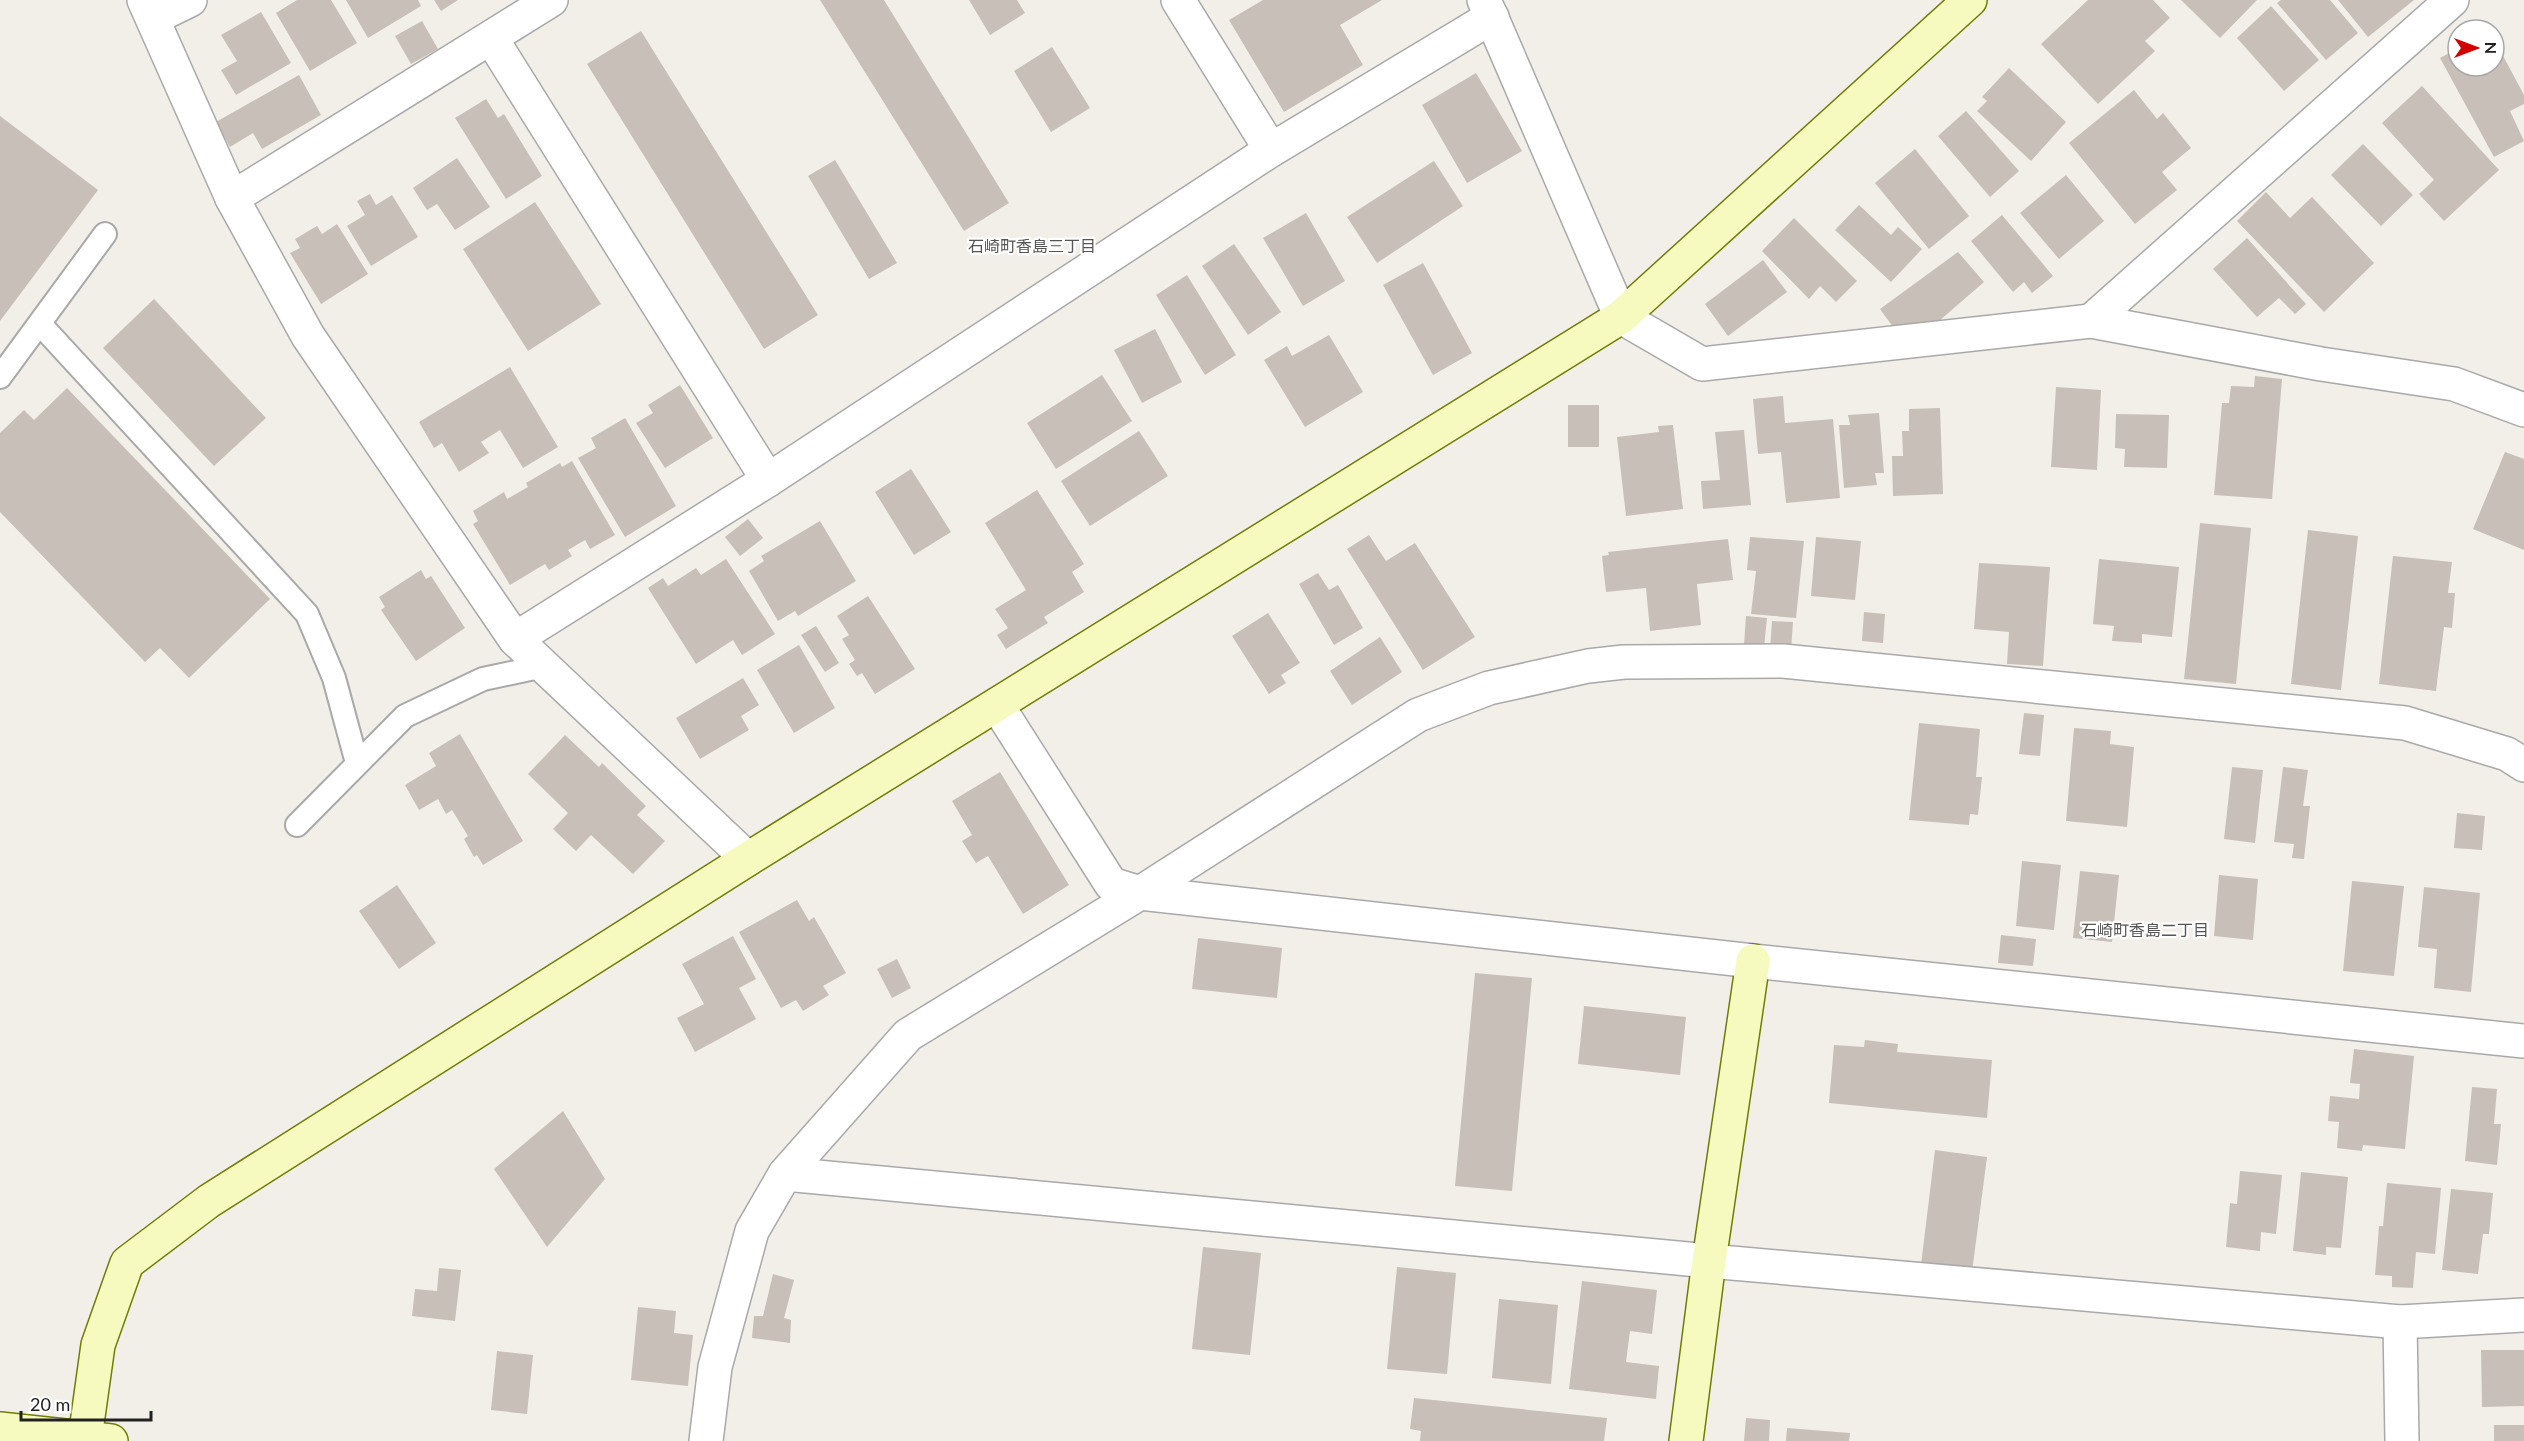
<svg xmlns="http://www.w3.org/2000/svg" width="2524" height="1441" viewBox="0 0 2524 1441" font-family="Lato,'Noto Sans JP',sans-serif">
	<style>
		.building { fill: #c7bfb8 }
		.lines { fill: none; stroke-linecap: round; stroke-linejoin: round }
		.lane-casing { stroke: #a9a9a9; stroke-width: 26 }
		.street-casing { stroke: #a9a9a9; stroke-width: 36 }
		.secondary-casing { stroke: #707d05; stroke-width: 36 }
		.lane { stroke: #fff; stroke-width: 22 }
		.street { stroke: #fff; stroke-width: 33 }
		.secondary { stroke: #f7fabf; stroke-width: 33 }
		.labels { text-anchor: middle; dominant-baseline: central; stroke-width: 4.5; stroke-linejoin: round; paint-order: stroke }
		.neighbourhood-label { font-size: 16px; fill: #555; stroke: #fff }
	</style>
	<rect width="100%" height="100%" fill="#f2efe9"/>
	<g class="building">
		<polygon points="297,0 331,0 357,43 310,71 276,13"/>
		<polygon points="346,0 418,0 421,6 368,38"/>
		<polygon points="434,0 458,0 441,11"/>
		<polygon points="820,0 884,0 1009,203 964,231"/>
		<polygon points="969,0 1017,0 1025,13 990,35"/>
		<polygon points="1263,0 1382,0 1340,25 1363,65 1284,112 1229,20"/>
		<polygon points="2088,0 2153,0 2170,18 2145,41 2155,51 2098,104 2041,44"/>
		<polygon points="2181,0 2257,0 2220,38"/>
		<polygon points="2281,0 2330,0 2358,33 2326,60 2277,3"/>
		<polygon points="2338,0 2414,0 2368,37"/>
		<polygon points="2271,6 2319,60 2284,91 2237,38"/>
		<polygon points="261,12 291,63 236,95 221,70 237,61 221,35"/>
		<polygon points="422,21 438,49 411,64 395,36"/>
		<polygon points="641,31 818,315 764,349 587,64"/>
		<polygon points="2458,36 2458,66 2494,66 2494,39 2524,95 2524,104 2510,111 2524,141 2494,157 2440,58 2457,49 2452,39"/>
		<polygon points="1052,47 1090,108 1051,132 1014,71"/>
		<polygon points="2009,68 2066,122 2031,161 1977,111 1987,101 1982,97"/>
		<polygon points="1476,73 1522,151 1467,183 1422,105"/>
		<polygon points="299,75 321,115 262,149 253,133 230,147 216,122"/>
		<polygon points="2422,86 2499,170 2444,221 2419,194 2434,180 2382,123"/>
		<polygon points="2134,90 2157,119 2163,113 2191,148 2162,172 2177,190 2135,224 2069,143"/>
		<polygon points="486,99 498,118 504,114 542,176 506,199 455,118"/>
		<polygon points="1966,111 2019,171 1990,197 1938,136"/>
		<polygon points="0,116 98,190 0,321"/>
		<polygon points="2363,144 2413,195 2381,226 2331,175"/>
		<polygon points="1915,149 1969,216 1929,249 1875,183"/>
		<polygon points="457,158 490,207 455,230 437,204 427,210 413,188"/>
		<polygon points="835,160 897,263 869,279 808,176"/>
		<polygon points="1434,161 1463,206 1377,263 1347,217"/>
		<polygon points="2066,175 2104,221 2059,259 2020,213"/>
		<polygon points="2266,192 2290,218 2312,197 2374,263 2324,312 2237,221"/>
		<polygon points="370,194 376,205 392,195 418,237 371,266 347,226 365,215 357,201"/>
		<polygon points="535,202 601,304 528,351 463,249"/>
		<polygon points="1859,205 1891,235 1898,227 1922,249 1891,282 1835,230"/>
		<polygon points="1306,213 1345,281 1303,306 1263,238"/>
		<polygon points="2002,215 2053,276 2032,293 2024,282 2013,292 1971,241"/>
		<polygon points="1794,218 1857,281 1836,302 1820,286 1809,299 1762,251"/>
		<polygon points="337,224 368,274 321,304 290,253 300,248 295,239 317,226 322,234"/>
		<polygon points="2247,238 2306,304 2295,314 2279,298 2257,317 2213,269"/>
		<polygon points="1234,244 1281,312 1248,335 1202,266"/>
		<polygon points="1958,252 1984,282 1939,321 1893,327 1880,309"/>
		<polygon points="1763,260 1787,292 1728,336 1705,304"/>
		<polygon points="1423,263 1472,353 1433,375 1383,285"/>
		<polygon points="1187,275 1236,355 1205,375 1156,295"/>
		<polygon points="154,299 266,418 214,466 103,348"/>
		<polygon points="1155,329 1182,382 1142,403 1114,350"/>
		<polygon points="1329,335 1363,392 1305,427 1264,360 1287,346 1292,356"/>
		<polygon points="510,367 558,447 523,468 500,430 481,442 489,453 459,472 442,443 434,448 419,422"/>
		<polygon points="1102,375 1132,421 1056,469 1027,423"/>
		<polygon points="2255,376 2282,379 2272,499 2214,495 2222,403 2229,403 2231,386 2254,387"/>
		<polygon points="680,385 713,438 665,468 636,423 653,413 648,405"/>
		<polygon points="2056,387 2101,390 2097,470 2051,467"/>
		<polygon points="67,388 270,599 189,678 160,648 145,662 0,512 0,433 24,410 34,420"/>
		<polygon points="1783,396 1785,423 1833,419 1840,498 1786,503 1781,452 1758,454 1753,399"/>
		<rect x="1568" y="405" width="31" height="42"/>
		<polygon points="1940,408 1943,494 1893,496 1892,456 1903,456 1902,431 1909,431 1909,409"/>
		<polygon points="1879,413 1884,473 1875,473 1877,485 1844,488 1839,425 1850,425 1848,415"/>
		<polygon points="2116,414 2169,415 2167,468 2124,467 2125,449 2115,448"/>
		<polygon points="625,418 676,506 625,537 578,458 596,448 591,438"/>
		<polygon points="1673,425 1683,509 1626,516 1617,437 1659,432 1658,426"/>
		<polygon points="1744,430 1751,505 1703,509 1701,481 1720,480 1715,432"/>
		<polygon points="1139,431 1168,476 1090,526 1061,481"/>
		<polygon points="2505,452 2524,459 2524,550 2473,529"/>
		<polygon points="572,461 615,535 590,549 585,540 568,550 572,556 549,570 545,564 510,585 473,524 478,521 473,511 504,492 507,499 528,487 526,483 560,463 562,467"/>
		<polygon points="911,469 951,532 914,555 875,492"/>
		<polygon points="1037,490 1084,564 1072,572 1084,592 1044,617 1048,623 1006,649 997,635 1008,628 995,609 1026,590 985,523"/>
		<polygon points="748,519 763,538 740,556 725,537"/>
		<polygon points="820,521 856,581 798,616 795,611 778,621 749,571 764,561 761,556"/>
		<polygon points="2200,523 2251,528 2236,684 2184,679"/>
		<polygon points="2308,530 2358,536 2341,690 2291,684"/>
		<polygon points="1369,535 1386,561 1415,543 1475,637 1423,670 1347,549"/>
		<polygon points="1750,537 1804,541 1796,618 1751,614 1756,571 1747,570"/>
		<polygon points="1816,537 1861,541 1855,600 1811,596"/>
		<polygon points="1728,539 1733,580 1697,584 1701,625 1650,631 1646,588 1606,592 1602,556 1609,555 1608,552"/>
		<polygon points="2393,556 2452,562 2448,593 2455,593 2452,628 2444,627 2436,691 2379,684"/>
		<polygon points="726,559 775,634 742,655 733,640 696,664 648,588 663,578 668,586 696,568 701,575"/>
		<polygon points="2099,559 2179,567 2172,637 2142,634 2142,643 2112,641 2114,626 2093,624"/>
		<polygon points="1979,563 2050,567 2043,666 2007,664 2009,632 1974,629"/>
		<polygon points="421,570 426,579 431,576 465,628 416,661 381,610 385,607 379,597"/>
		<polygon points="1318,573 1329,590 1338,585 1363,628 1334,645 1299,584"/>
		<polygon points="868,596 915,669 875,694 862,673 857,676 849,664 855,660 842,639 849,635 837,616"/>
		<polygon points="1864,612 1885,614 1883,643 1862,641"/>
		<polygon points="1268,613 1300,663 1281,675 1286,683 1269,694 1232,636"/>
		<polygon points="1746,616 1767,618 1764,647 1744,645"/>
		<polygon points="1772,621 1793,622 1791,651 1770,650"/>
		<polygon points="816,626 839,663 825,672 801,635"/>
		<polygon points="1380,637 1402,672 1352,705 1330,671"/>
		<polygon points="799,645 835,708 794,733 757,670"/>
		<polygon points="743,678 759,705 741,716 749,730 700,759 676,718"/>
		<polygon points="2024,713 2044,715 2040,756 2019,754"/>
		<polygon points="1919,723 1980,729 1976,777 1982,777 1978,815 1970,814 1969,825 1909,820"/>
		<polygon points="2074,728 2111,731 2110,744 2134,747 2127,827 2066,821"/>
		<polygon points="460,734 523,841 483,865 477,855 474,857 464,839 468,836 452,810 446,814 438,799 419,810 405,785 436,766 429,753"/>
		<polygon points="565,735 599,767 602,763 646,806 637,815 665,841 633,874 591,835 576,851 553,829 568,813 528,774"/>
		<polygon points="2232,767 2263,770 2255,843 2224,839"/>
		<polygon points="2283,767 2308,770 2303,806 2310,806 2304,859 2292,858 2294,844 2274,842"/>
		<polygon points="1000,772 1069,885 1023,914 988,856 976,863 962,841 972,835 952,801"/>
		<polygon points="2457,813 2485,816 2482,850 2454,848"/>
		<polygon points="2022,861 2061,865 2054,930 2016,926"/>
		<polygon points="2080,871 2119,875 2112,942 2073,938"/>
		<polygon points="2219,875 2258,879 2253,940 2214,936"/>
		<polygon points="2352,881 2404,886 2394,976 2343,971"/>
		<polygon points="397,885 436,943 399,969 359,911"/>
		<polygon points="2424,887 2480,893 2471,992 2434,988 2437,949 2418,947"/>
		<polygon points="797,900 809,921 814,917 846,973 823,986 829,995 803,1011 796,1000 781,1008 739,932"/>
		<polygon points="2001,935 2036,939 2033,966 1998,963"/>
		<polygon points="733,936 756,979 739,988 756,1019 695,1052 677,1018 704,1004 682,964"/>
		<polygon points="1198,938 1282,948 1277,998 1192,989"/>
		<polygon points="897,959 911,988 892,998 877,969"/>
		<polygon points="1475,973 1532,978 1512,1191 1455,1186"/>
		<polygon points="1584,1006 1686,1017 1680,1075 1578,1064"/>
		<polygon points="1865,1040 1898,1044 1897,1052 1992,1060 1987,1118 1829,1103 1834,1045 1864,1047"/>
		<polygon points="2354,1049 2414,1056 2405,1149 2363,1145 2362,1151 2337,1148 2339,1122 2328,1121 2330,1096 2359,1099 2360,1084 2350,1083"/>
		<polygon points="2472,1087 2497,1089 2494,1124 2501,1124 2497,1165 2465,1161"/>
		<polygon points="563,1111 605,1179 547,1247 494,1169"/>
		<polygon points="1935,1150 1987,1157 1972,1272 1921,1265"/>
		<polygon points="2240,1171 2282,1175 2276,1234 2261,1232 2260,1251 2226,1247 2230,1203 2237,1204"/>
		<polygon points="2301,1172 2348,1177 2341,1248 2326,1247 2326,1255 2293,1251"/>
		<polygon points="2387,1183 2441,1188 2435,1254 2416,1252 2413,1288 2392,1287 2392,1276 2375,1275 2379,1226 2383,1226"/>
		<polygon points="2451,1189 2493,1193 2489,1234 2483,1234 2478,1274 2442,1270"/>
		<polygon points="1203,1247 1261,1253 1250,1355 1192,1349"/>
		<polygon points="1397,1267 1456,1273 1447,1374 1387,1369"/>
		<polygon points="439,1268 461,1270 455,1321 412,1316 415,1289 437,1291"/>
		<polygon points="773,1274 794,1280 784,1318 791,1320 790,1343 752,1338 754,1316 763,1316"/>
		<polygon points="1582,1281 1657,1290 1652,1334 1630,1331 1626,1362 1659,1366 1656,1399 1569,1389"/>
		<polygon points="1499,1299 1558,1305 1551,1384 1492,1378"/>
		<polygon points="638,1307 676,1311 674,1333 693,1335 688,1386 631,1380"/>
		<polygon points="2481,1350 2524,1350 2524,1406 2482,1407"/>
		<polygon points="497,1351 533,1355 527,1414 491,1410"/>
		<polygon points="1414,1398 1607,1418 1604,1441 1420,1441 1421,1431 1410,1429"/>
		<polygon points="1746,1418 1770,1420 1769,1441 1744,1441"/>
		<rect x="2494" y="1425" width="30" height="16"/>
		<polygon points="1787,1428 1850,1433 1849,1441 1786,1441"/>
	</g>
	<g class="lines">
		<defs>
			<g id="lane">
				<polyline points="40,324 307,614 334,678 357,763"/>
				<polyline points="0,377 105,234"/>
				<polyline points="297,825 405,716 483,679 544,666"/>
			</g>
			<g id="street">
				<polyline points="144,0 232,198 308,336 515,639 748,859"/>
				<polyline points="1178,0 1271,150"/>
				<polyline points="1484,0 1621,317 1702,364 2091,321 2321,364 2454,384 2524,410"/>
				<polyline points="153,18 190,0"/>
				<polyline points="491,38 768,480"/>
				<polyline points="232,198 551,0"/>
				<polyline points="2091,321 2452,0"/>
				<polyline points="515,639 768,480 1271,150 1492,17"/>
				<polyline points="997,705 1111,884 1140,893 1753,961 2524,1041"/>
				<polyline points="785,1174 1709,1261 2400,1322 2524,1315"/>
				<polyline points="2400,1322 2402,1441"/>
				<polyline points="706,1441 715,1367 752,1231 785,1174 908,1035 1140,893 1418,715 1489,688 1588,666 1624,662 1783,661 2405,723 2507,754 2524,765"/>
			</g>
			<g id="secondary">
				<polyline points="0,1429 111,1441"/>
				<polyline points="85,1438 98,1345 127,1263 209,1201 748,859 1621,317 1970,0"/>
				<polyline points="1686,1441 1709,1261 1753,961"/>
			</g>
		</defs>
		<use href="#lane" class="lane-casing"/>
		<use href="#street" class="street-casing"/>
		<use href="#secondary" class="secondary-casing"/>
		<use href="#lane" class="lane"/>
		<use href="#street" class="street"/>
		<use href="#secondary" class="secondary"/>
	</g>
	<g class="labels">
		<g class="neighbourhood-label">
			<text x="1032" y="245">石崎町香島三丁目</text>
			<text x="2145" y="929">石崎町香島二丁目</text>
		</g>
	</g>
	<g transform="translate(2476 48) rotate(90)"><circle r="28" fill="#ffffff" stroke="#a7a7a7" stroke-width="1.5"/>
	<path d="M0-4.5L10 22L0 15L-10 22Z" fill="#d40000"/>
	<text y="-9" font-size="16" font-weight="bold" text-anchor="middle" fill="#222222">N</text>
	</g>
	<path d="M21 1411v9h130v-9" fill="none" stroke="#222222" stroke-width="3"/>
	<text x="30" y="1411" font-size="18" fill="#222222" stroke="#ffffff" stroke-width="4.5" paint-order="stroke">20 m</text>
</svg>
